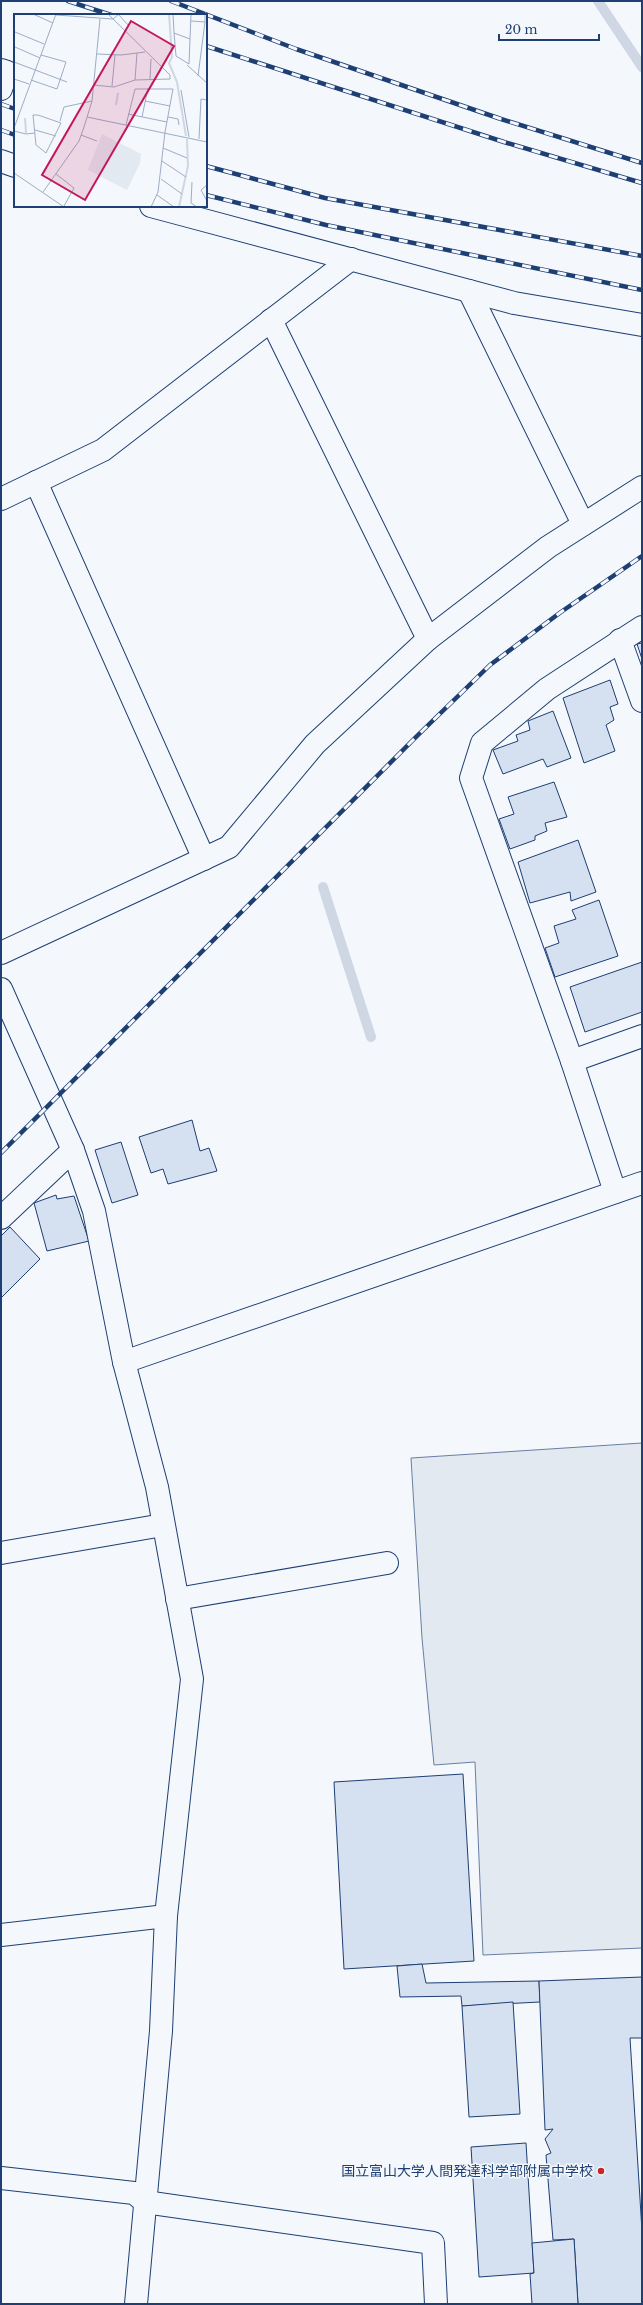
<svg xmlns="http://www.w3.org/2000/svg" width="643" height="2305" viewBox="0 0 643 2305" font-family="'Libre Baskerville','Noto Sans JP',serif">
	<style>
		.green { fill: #e3e9f0; stroke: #687fa3 }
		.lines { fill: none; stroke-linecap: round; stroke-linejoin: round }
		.stream { stroke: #cfd7e4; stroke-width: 10 }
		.building { fill: #d5e0f0; stroke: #1d3f73 }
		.minor-casing { stroke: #1d3f73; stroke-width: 24 }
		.minor { stroke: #f4f7fb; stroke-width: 22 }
		.rail-casing { stroke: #1d3f73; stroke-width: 4.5 }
		.rail { stroke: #f4f7fb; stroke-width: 3; stroke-dasharray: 9; stroke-linecap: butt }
		.poi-dot { fill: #c62828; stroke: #f4f7fb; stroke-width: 1.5 }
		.labels { text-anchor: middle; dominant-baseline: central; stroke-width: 3; stroke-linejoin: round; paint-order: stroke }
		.poi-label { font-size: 14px; fill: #1d3f73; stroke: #f4f7fb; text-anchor: end }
		.inset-river { fill: none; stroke: #cfd7e4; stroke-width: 2 }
		.inset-road { fill: none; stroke: #9eadc5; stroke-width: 1 }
		.view { fill: #c2185b; fill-opacity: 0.15; stroke: #c2185b; stroke-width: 2 }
		.inset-edge { fill: none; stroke: #1d3f73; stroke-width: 2 }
	</style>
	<rect width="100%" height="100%" fill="#f4f7fb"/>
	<polygon class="green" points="642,1443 642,1948 483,1955 475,1762 434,1765 422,1638 411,1458"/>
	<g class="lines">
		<g class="stream">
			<polyline points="598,1 642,67"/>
			<polyline points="323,887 371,1037"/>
		</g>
	</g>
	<g class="building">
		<polygon points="642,643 642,659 637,644"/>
		<polygon points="610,680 618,704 610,707 614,720 606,725 615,751 584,763 563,698"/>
		<polygon points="553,711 571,758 547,767 543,759 503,774 493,750 518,741 516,735 530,730 528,721"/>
		<polygon points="554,782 567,817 545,823 547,831 535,836 535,840 510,849 499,819 514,814 508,797"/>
		<polygon points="578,840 596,892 571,901 570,892 530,903 518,862"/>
		<polygon points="599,900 618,956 555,977 545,948 559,943 554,926 576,919 572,910"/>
		<polygon points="642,962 642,1012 585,1032 570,987"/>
		<polygon points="192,1120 200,1151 209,1148 217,1171 168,1184 163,1169 151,1173 139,1137"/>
		<polygon points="121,1142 138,1195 112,1203 95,1150"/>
		<polygon points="56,1195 57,1199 74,1196 89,1241 47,1251 34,1203"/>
		<polygon points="10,1227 40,1259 1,1298 1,1236"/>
		<polygon points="463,1774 474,1961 344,1969 334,1782"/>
		<polygon points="422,1964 426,1983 539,1981 540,2002 462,2006 461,1996 400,1997 397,1966"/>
		<polygon points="642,1977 642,2038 630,2038 642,2231 642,2304 578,2304 574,2239 553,2240 546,2155 551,2153 545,2139 553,2129 545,2130 539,1981"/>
		<polygon points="513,2002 520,2114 469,2117 462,2006"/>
		<polygon points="526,2143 534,2273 479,2277 471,2147"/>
		<polygon points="574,2239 578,2304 532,2304 530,2274 534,2273 532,2243"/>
	</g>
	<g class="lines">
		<defs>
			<g id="minor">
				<polyline points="1,70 7,72 1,89"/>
				<polyline points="1,161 15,166"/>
				<polyline points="151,206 514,303 642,325"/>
				<polyline points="469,291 583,524"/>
				<polyline points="271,320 428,639"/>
				<polyline points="36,482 204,859"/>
				<polyline points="1,499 103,450 351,259"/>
				<polyline points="620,640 642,701"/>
				<polyline points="1,953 229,847 315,744 428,639 548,547 642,487"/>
				<polyline points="1,989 73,1150 94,1211 124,1362 157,1487 192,1679 166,1916 161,2031 136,2304"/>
				<polyline points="572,1061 642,1036"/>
				<polyline points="615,1192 572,1061 471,778 482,743 547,689 642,627"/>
				<polyline points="1,1218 73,1150"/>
				<polyline points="124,1362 642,1183"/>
				<polyline points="1,1553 163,1525"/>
				<polyline points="177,1599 387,1563"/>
				<polyline points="1,1935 166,1916"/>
				<polyline points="1,2178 134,2193 145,2202 433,2243 436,2304"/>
			</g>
		</defs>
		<use href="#minor" class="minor-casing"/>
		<use href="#minor" class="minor"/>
		<defs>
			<g id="rail">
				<polyline points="68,1 111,15"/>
				<polyline points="171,1 296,49 501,119 642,163"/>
				<polyline points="206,46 504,142 642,183"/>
				<polyline points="1,104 15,109"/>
				<polyline points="1,130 15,135"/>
				<polyline points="206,166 325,198 642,256"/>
				<polyline points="206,195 326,225 642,290"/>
				<polyline points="1,1153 417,736 490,665 561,612 642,556"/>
			</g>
		</defs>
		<use href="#rail" class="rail-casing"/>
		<use href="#rail" class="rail"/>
	</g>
	<circle class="poi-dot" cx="601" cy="2171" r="4"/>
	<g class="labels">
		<g class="poi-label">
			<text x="593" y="2171">国立富山大学人間発達科学部附属中学校</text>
		</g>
	</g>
	<g transform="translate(14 14)">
		<rect width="193" height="193" fill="#f4f7fb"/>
		<path d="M88,120L127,140L126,149L113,176L74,156Z" fill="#e3e9f0"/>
		<path class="inset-river" d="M155,0L158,43L155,49L163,68L172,122M102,91L104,79M11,104L12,119M165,193L174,152L173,125"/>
		<path class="inset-road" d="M19,0L39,9M104,0L115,12L110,17M159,0L160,19L176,25M42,1L99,5L105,0M177,7L191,8V0M1,18L30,30M160,19L162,42L175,50L177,0M1,33L26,44M83,40L107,41L131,38M0,48L53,68M173,51L193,69M184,62L191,8M0,65L15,70M136,65L137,45M17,66L43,75L52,48L27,41M121,66L123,39M79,71L100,73L121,66L156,65V61L94,0M98,72L101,41M167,76L175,123M131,87L156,92M114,100L153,108M19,101H24L47,109L32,139L22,131ZM73,103L193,128M128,103L134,74M154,103L164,105L165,111M46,107L50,93L78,87M112,111L121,75H159L151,118L144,178L137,193M0,114L42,0M21,116L42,122M0,117L12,120L21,119M67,121L83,127M185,125L187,85L193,86M149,134L173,144M148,147L172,163M0,159L50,193M42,160L60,174L50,192M147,165L168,180M178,168L177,189L183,193M193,171L187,176L193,187M29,178L65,127L70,113L78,87L86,5M143,181L160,193"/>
		<path class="view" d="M117,7L160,32L71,186L28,161Z"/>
		<rect width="193" height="193" class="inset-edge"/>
	</g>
	<rect width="643" height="2305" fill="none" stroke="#1d3f73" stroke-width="4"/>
	<path d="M499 34v6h100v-6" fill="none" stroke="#1d3f73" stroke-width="2"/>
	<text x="505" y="34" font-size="12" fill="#1d3f73" stroke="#f4f7fb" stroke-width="3" paint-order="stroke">20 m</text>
</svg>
